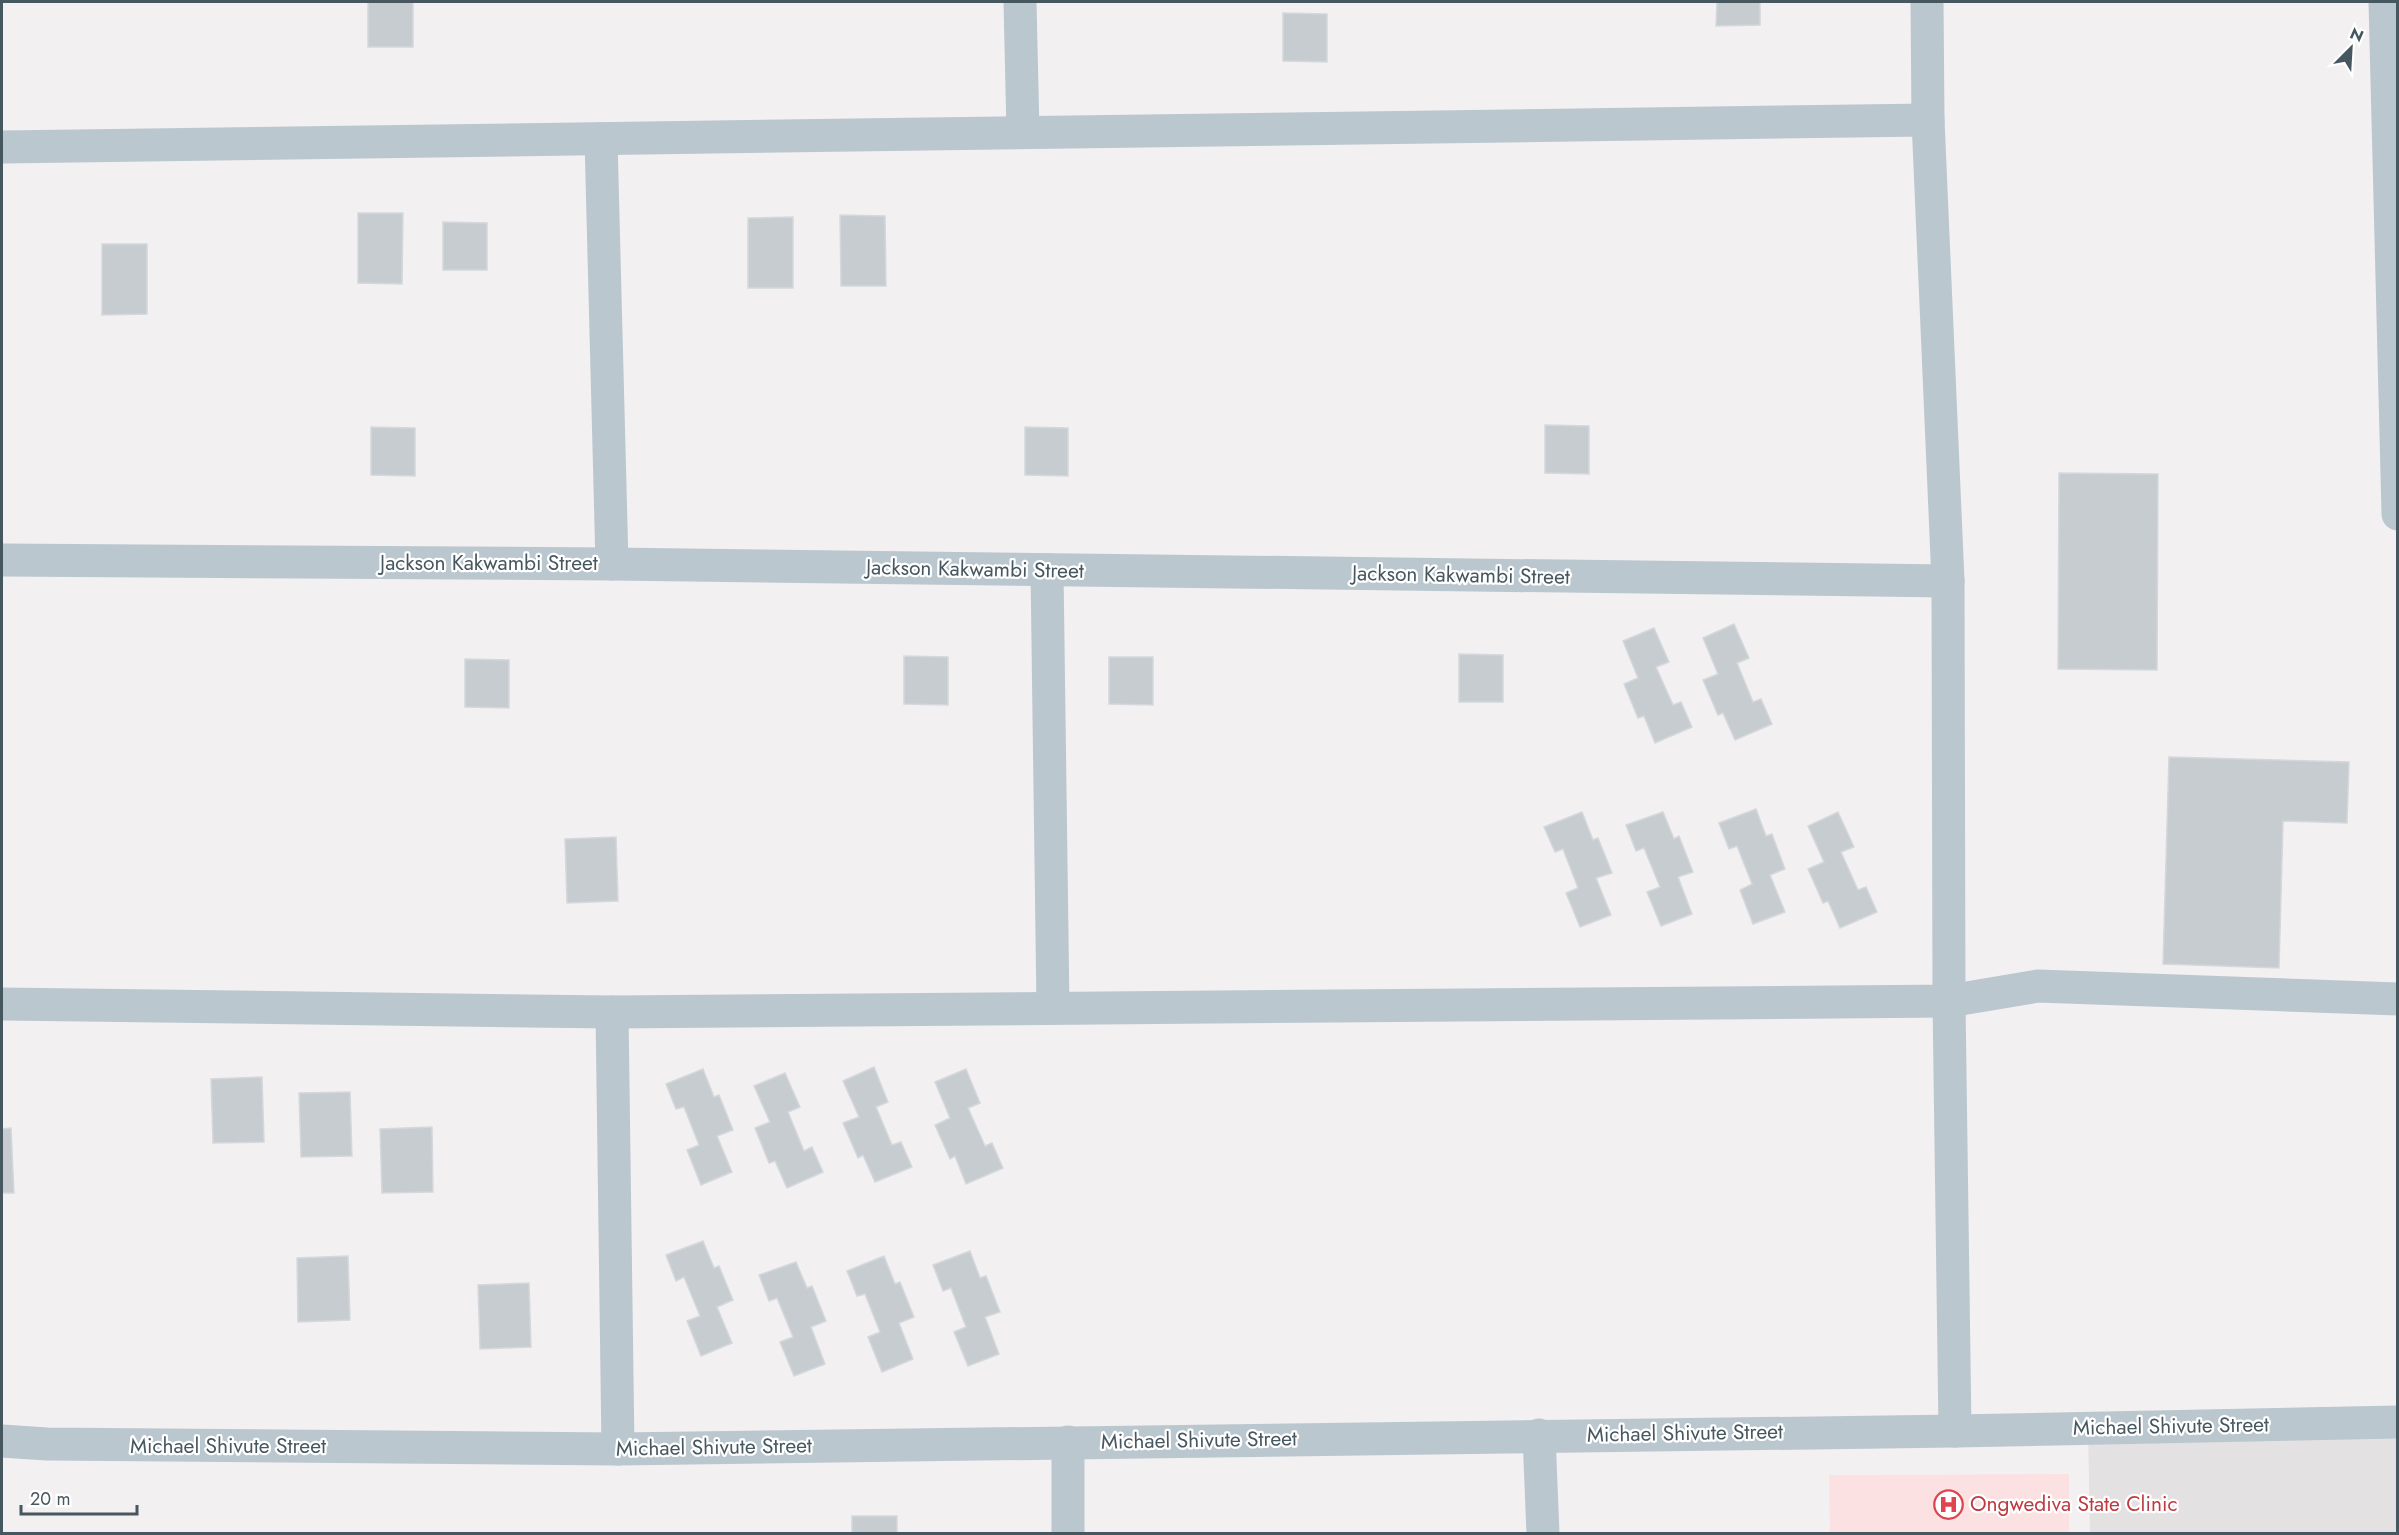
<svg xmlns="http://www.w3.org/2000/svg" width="2399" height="1535" viewBox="0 0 2399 1535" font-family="Jost,sans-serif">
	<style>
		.education { fill: #e4e1e3 }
		.medical { fill: #fce1e2 }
		.building { fill: #c7ccd0; stroke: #d4d8dc; stroke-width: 1.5 }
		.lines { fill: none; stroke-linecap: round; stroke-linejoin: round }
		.minor { stroke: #bbc7ce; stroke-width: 33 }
		.labels { text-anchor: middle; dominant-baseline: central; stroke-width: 4.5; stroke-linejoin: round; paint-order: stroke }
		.street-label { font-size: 21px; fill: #47575f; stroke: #fff }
		.health-label { font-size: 21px; fill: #be3a42; stroke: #fff; text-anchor: start }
	</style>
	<rect width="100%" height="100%" fill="#f3f0f1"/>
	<polygon class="education" points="2397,1422 2397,1533 2090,1533 2088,1428"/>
	<polygon class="medical" points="2069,1474 2069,1533 1830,1533 1829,1475"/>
	<g class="building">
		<rect x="368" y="2" width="45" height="45"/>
		<polygon points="1717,2 1760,2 1760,25 1716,26"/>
		<polygon points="1283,13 1327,14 1327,62 1283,61"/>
		<polygon points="358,213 403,213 402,284 358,283"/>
		<polygon points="840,215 885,216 886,286 841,286"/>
		<polygon points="793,217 793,288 748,288 748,218"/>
		<polygon points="443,222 487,223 487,270 443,270"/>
		<polygon points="102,244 147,244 147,314 102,315"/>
		<polygon points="1545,425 1589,426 1589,474 1545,473"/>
		<polygon points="371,427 415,428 415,476 371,475"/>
		<polygon points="1025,427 1068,428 1068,476 1025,475"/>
		<polygon points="2059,473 2158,474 2157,670 2058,669"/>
		<polygon points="1734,624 1749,658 1737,663 1753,702 1761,699 1772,724 1735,740 1723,713 1718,715 1703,680 1718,674 1703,638"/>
		<polygon points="1654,628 1669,662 1656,667 1673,705 1681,702 1692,727 1655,743 1644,716 1638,718 1624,684 1638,678 1623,641"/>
		<polygon points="1459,654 1503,655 1503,702 1459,702"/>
		<polygon points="904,656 948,657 948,705 904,704"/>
		<polygon points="1109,657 1153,657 1153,705 1109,704"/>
		<polygon points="465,659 509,660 509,708 465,707"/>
		<polygon points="2169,757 2349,762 2347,823 2283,821 2279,968 2163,964"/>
		<polygon points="1756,809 1766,836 1772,834 1785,869 1770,875 1785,912 1753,924 1740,890 1752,884 1737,846 1729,849 1719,823"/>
		<polygon points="1582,812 1593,840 1598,838 1612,873 1596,878 1611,915 1580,927 1566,893 1578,888 1563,849 1555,852 1544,827"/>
		<polygon points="1663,812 1674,839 1679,836 1693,872 1678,877 1692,914 1661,926 1647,892 1660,887 1644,848 1636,851 1626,825"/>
		<polygon points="1838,812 1854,847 1841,852 1858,890 1866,887 1877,912 1840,928 1828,901 1823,903 1808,869 1824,862 1808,826"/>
		<polygon points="616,837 618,901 567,903 565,839"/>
		<polygon points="874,1067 888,1102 876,1107 892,1145 901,1142 912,1167 875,1182 863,1155 858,1158 843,1123 859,1117 843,1081"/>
		<polygon points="703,1069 714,1097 719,1095 733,1130 717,1136 732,1172 701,1185 687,1150 699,1145 684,1107 676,1109 666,1084"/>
		<polygon points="966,1069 980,1103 968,1108 985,1146 992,1143 1003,1168 966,1184 955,1156 950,1159 935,1125 950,1118 935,1082"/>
		<polygon points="785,1073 800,1107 788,1112 804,1151 812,1147 823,1172 787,1188 775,1161 769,1163 755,1128 770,1122 754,1086"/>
		<polygon points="262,1077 264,1142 213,1143 211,1079"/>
		<polygon points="350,1092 352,1156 301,1157 299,1093"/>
		<polygon points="432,1127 433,1192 382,1193 380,1129"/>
		<polygon points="11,1128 14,1193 2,1193 2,1129"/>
		<polygon points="703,1241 714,1268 719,1266 733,1300 717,1307 732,1343 701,1356 687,1321 700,1316 684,1277 676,1281 666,1255"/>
		<polygon points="970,1251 980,1278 986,1276 1000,1312 985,1317 999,1354 968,1366 954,1332 966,1327 951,1288 943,1291 933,1265"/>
		<polygon points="348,1256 350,1320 298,1322 297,1258"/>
		<polygon points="884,1256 895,1284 900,1282 914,1317 899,1323 913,1359 882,1372 868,1337 880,1332 865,1294 857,1296 847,1271"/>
		<polygon points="796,1262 807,1288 812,1286 826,1321 811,1327 825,1364 794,1376 780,1342 793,1337 777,1298 769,1301 759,1275"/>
		<polygon points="529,1283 531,1347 480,1349 478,1285"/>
		<rect x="852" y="1516" width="45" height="18"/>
	</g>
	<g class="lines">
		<g class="minor">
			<polyline points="1020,2 1023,132"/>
			<polyline points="1927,2 1928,120 1948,581 1949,1001 1955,1431"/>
			<polyline points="2385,2 2398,514"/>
			<polyline points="601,139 612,564"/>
			<polyline points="2,147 1928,120"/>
			<polyline points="2,560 612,564 1948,581"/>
			<polyline points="1047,570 1053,1008"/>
			<polyline points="2,1004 612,1012 1949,1001 2038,986 2398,999"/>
			<polyline points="612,1012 618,1449"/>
			<polyline points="1539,1435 1543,1534"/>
			<polyline points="2,1441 47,1444 618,1449 1955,1431 2398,1422"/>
			<polyline points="1068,1442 1068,1534"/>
		</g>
	</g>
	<defs>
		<symbol id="hospital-ring" viewBox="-11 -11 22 22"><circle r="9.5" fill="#fff" stroke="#e0444e" stroke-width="1.5"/><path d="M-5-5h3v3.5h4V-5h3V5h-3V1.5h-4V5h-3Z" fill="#e0444e"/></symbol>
	</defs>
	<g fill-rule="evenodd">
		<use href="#hospital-ring" x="1932" y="1488" width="33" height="33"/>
	</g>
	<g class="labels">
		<g class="street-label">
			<text x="489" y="563">Jackson Kakwambi Street</text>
			<text transform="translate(975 569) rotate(1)">Jackson Kakwambi Street</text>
			<text transform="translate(1461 575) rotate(1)">Jackson Kakwambi Street</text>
			<text transform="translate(2171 1426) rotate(-1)">Michael Shivute Street</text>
			<text transform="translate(1685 1433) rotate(-1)">Michael Shivute Street</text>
			<text transform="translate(1199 1440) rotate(-1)">Michael Shivute Street</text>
			<text x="228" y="1446">Michael Shivute Street</text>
			<text transform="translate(714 1447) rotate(-1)">Michael Shivute Street</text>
		</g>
		<g class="health-label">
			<text x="1970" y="1504">Ongwediva State Clinic</text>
		</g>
	</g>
	<rect width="2399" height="1535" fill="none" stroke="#47575f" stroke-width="6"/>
	<g transform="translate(2351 48) rotate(24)" stroke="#ffffff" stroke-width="4.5" paint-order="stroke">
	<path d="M0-4.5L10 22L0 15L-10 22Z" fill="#47575f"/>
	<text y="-9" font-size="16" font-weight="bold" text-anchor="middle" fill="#47575f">N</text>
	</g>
	<path d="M21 1505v9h116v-9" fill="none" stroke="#47575f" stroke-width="3"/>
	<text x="30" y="1505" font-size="18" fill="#47575f" stroke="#ffffff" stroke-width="4.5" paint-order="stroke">20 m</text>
</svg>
